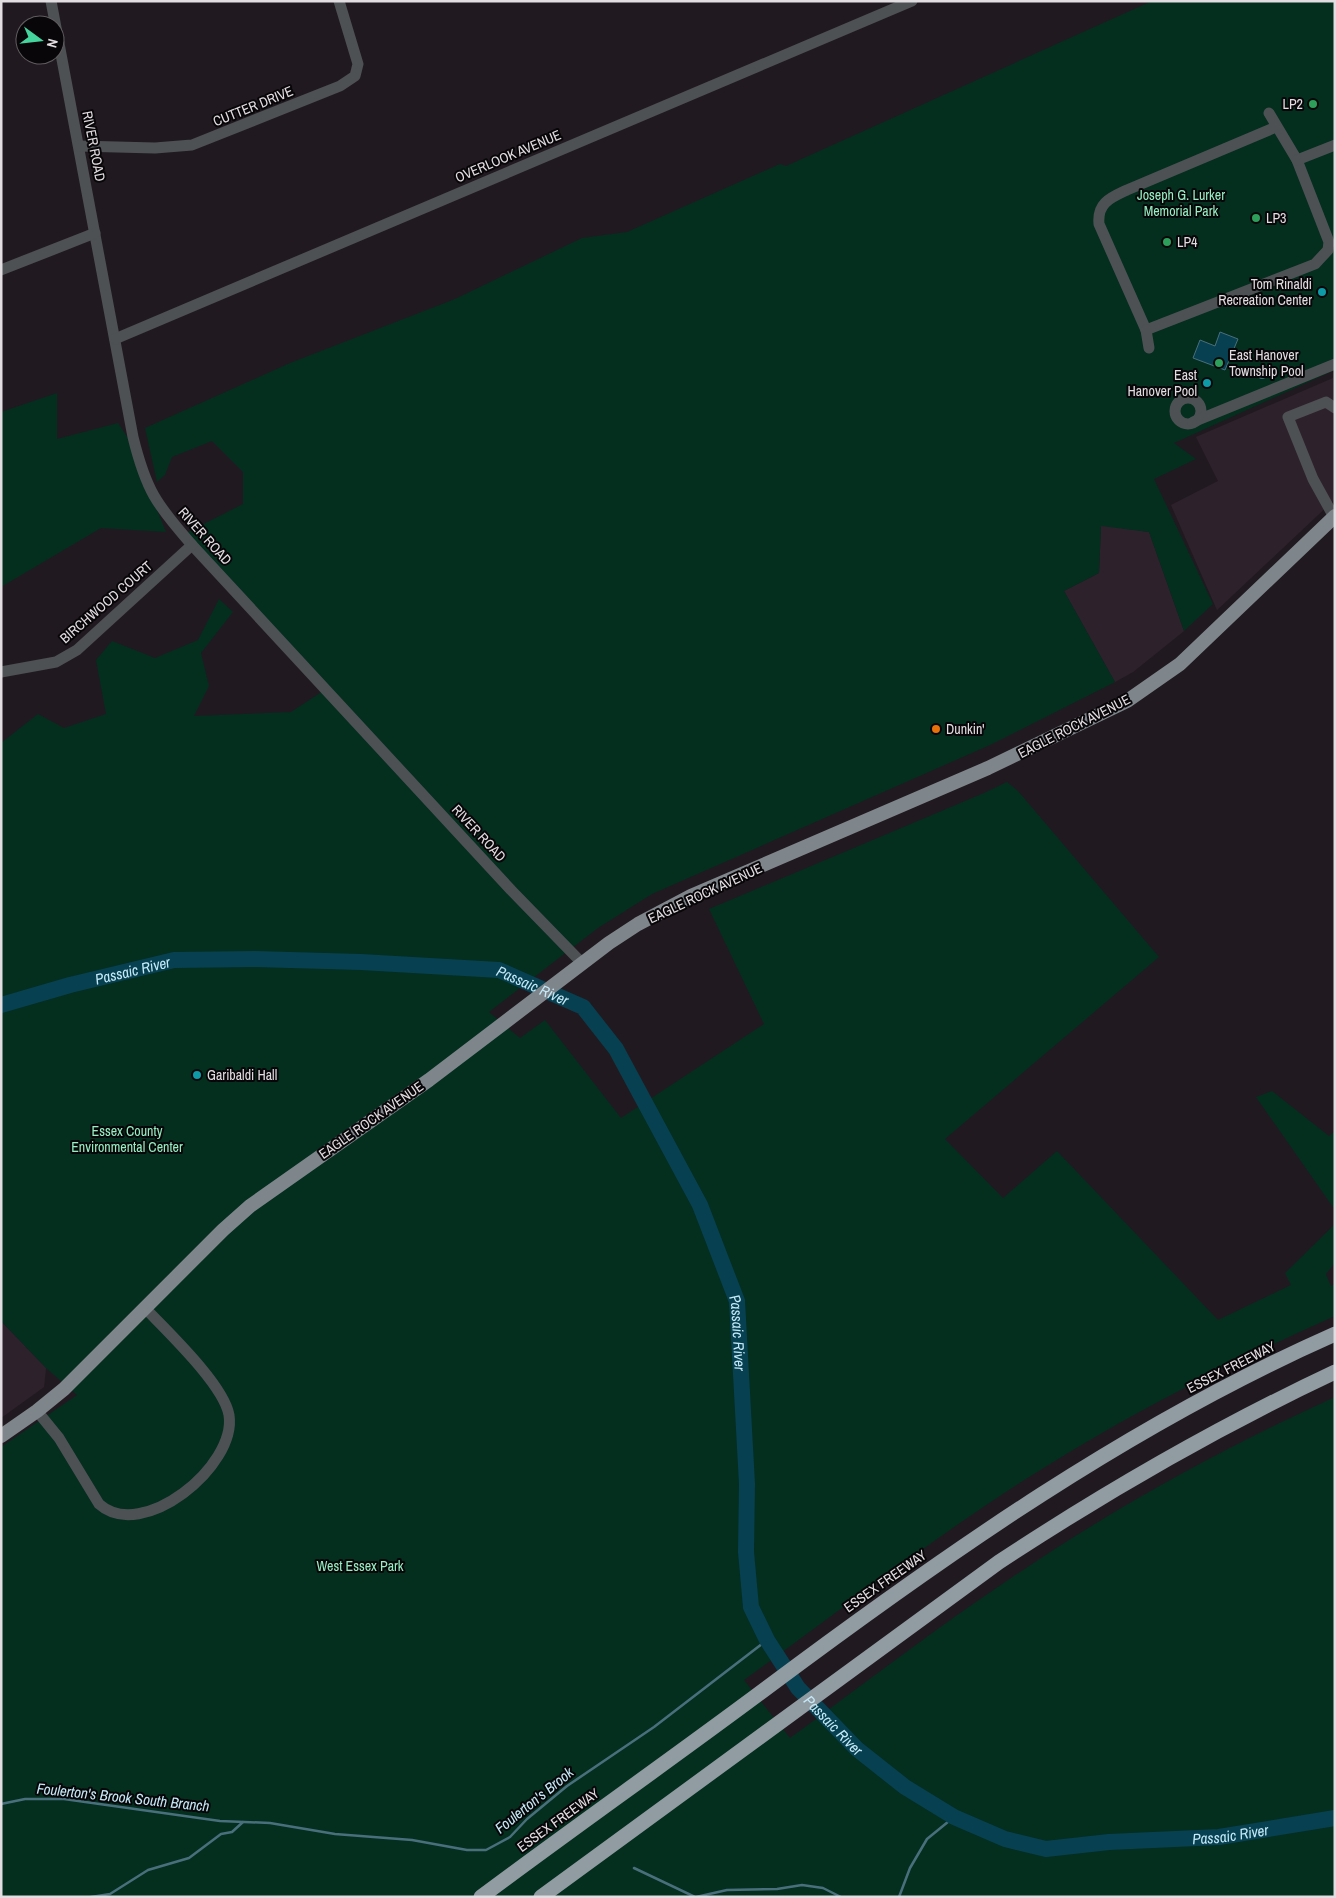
<svg xmlns="http://www.w3.org/2000/svg" width="1336" height="1898" viewBox="0 0 1336 1898" font-family="'Archivo Narrow',sans-serif">
	<style>
		.built { fill: #2d222c }
		.green { fill: #042e1e }
		.water { fill: #074051; stroke: #496f7c }
		.lines { fill: none; stroke-linecap: round; stroke-linejoin: round }
		.stream { stroke: #496f7c; stroke-width: 2.5 }
		.river { stroke: #074051; stroke-width: 16 }
		.minor { stroke: #4d5154; stroke-width: 11 }
		.major { stroke: #7e868c; stroke-width: 14 }
		.highway { stroke: #919ba2; stroke-width: 15 }
		.leisure-dot { fill: #2e9e5b; stroke: #080608; stroke-width: 2 }
		.culture-dot { fill: #0f9aa8; stroke: #080608; stroke-width: 2 }
		.food-dot { fill: #e8710a; stroke: #080608; stroke-width: 2 }
		.labels { text-anchor: middle; dominant-baseline: central; stroke-width: 4; stroke-linejoin: round; paint-order: stroke }
		.poi-label { font-size: 14px; fill: #e2dde1; stroke: #080608; text-anchor: start }
		.street-label { font-size: 14px; fill: #e2dde1; stroke: #080608 }
		.park-label { font-size: 14px; fill: #95efc3; stroke: #080608 }
		.water-label { font-size: 15px; font-style: italic; fill: #c4e9f7; stroke: #080608 }
	</style>
	<rect width="100%" height="100%" fill="#201a20"/>
	<g class="built">
		<polygon points="1333,378 1335,499 1217,610 1171,505 1218,481 1196,437"/>
		<polygon points="1101,525 1149,532 1184,631 1133,672 1115,682 1064,591 1099,573"/>
		<polygon points="1,1321 46,1368 44,1387 1,1418"/>
	</g>
	<g class="green">
		<path d="M1152,1H1335V370L1174,443L1196,459L1154,479L1213,604L1184,631L1149,532L1101,526L1099,573L1064,591L1115,682L990,745L652,894L598,928L489,1012L520,1038L545,1020L621,1118L764,1024L709,909L984,793L1007,782L1018,791L1159,957L945,1139L1003,1198L1057,1151L1218,1320L1291,1285L1285,1273L1335,1224V1263L1326,1274L1331,1286L1335,1284V1316C1245,1356 1157,1400 1073,1450C958,1518 852,1602 744,1680L790,1738C864,1684 937,1627 1014,1576C1116,1507 1223,1448 1335,1397V1897H1V1447L77,1395L46,1368L1,1321V743L38,714L64,728L106,714L96,660L112,641L155,658L198,640L219,599L233,612L201,653L209,686L194,716L291,712L323,691L180,536L243,504V472L212,441L172,457L165,475L157,482L145,428L290,363L455,299L582,238L627,232L780,164L786,166Z"/>
		<polygon points="57,393 57,439 118,423 128,438 166,532 101,528 1,587 1,412"/>
		<polygon points="1272,1091 1329,1136 1335,1131 1335,1210 1256,1097"/>
	</g>
	<g class="water">
		<polygon points="1220,332 1238,339 1225,370 1193,358 1200,340 1215,346"/>
		<circle cx="1262" cy="373" r="5.5"/>
	</g>
	<g class="lines">
		<g class="stream">
			<polyline points="1,1804 25,1799 64,1799 220,1821 270,1823 335,1834 412,1840 467,1850 486,1850 510,1837 527,1819 567,1786 654,1727 767,1640"/>
			<polyline points="634,1868 695,1897"/>
			<polyline points="91,1897 110,1894 148,1870 189,1858 221,1834 232,1832 243,1822"/>
			<polyline points="696,1897 727,1890 777,1889 802,1885 823,1888 841,1897"/>
			<polyline points="899,1897 910,1868 927,1839 954,1817"/>
		</g>
		<path class="river" id="s1" d="M1,1005L70,985L174,960L255,959L361,962L499,970L583,1007L616,1049L700,1205L737,1301L747,1484L746,1552L751,1607L767,1640L798,1688L857,1749L905,1787L954,1817L1005,1839L1046,1849L1109,1842L1219,1837L1335,1818"/>
		<g class="minor">
			<path d="M51,1L133,437C146,490 156,504 192,545L511,890L582,963"/>
			<path d="M1269,113L1297,160L1329,242L1328,250L1315,264L1146,330L1099,224C1097,203 1110,198 1127,190L1276,127"/>
			<polyline points="79,146 155,148 192,145 340,86 355,76 358,64 339,1"/>
			<polyline points="1297,160 1335,145"/>
			<polyline points="1,270 95,233"/>
			<polyline points="1146,330 1149,348"/>
			<polyline points="115,339 912,1"/>
			<circle cx="1188" cy="411" r="13"/>
			<polyline points="1193,422 1335,364"/>
			<polyline points="1334,517 1313,479 1288,417 1326,402 1335,408"/>
			<polyline points="1,672 56,662 77,650 192,545"/>
			<path d="M37,1411L59,1438L99,1504C142,1543 237,1466 229,1415C224,1385 167,1331 145,1308"/>
		</g>
		<polyline class="major" points="1,1436 37,1411 64,1389 223,1230 250,1206 429,1080 609,943 638,924 691,896 988,768 1127,701 1180,664 1335,516"/>
		<g class="highway">
			<path d="M481,1897C576,1826 673,1758 768,1687C946,1554 1131,1424 1335,1334"/>
			<path d="M541,1897L999,1562C1107,1491 1218,1427 1335,1372"/>
		</g>
	</g>
	<g class="leisure-dot">
		<circle cx="1313" cy="104" r="5"/>
		<circle cx="1256" cy="218" r="5"/>
		<circle cx="1167" cy="242" r="5"/>
		<circle cx="1219" cy="363" r="5"/>
	</g>
	<g class="culture-dot">
		<circle cx="1322" cy="292" r="5"/>
		<circle cx="1207" cy="383" r="5"/>
		<circle cx="197" cy="1075" r="5"/>
	</g>
	<circle class="food-dot" cx="936" cy="729" r="5"/>
	<g class="labels">
		<g class="poi-label">
			<text x="1303" y="104" text-anchor="end">LP2</text>
			<text x="1266" y="218">LP3</text>
			<text x="1177" y="242">LP4</text>
			<text x="1312" y="284" text-anchor="end">Tom Rinaldi<tspan x="1312" dy="16">Recreation Center</tspan></text>
			<text x="1229" y="355">East Hanover<tspan x="1229" dy="16">Township Pool</tspan></text>
			<text x="1197" y="375" text-anchor="end">East<tspan x="1197" dy="16">Hanover Pool</tspan></text>
			<text x="946" y="729">Dunkin'</text>
			<text x="207" y="1075">Garibaldi Hall</text>
		</g>
		<g class="street-label">
			<text transform="translate(253 106) rotate(-22)">CUTTER DRIVE</text>
			<text transform="translate(94 146) rotate(79)">RIVER ROAD</text>
			<text transform="translate(508 156) rotate(-23)">OVERLOOK AVENUE</text>
			<text transform="translate(205 536) rotate(48)">RIVER ROAD</text>
			<text transform="translate(106 602) rotate(-41)">BIRCHWOOD COURT</text>
			<text transform="translate(1074 726) rotate(-27)">EAGLE ROCK AVENUE</text>
			<text transform="translate(479 833) rotate(47)">RIVER ROAD</text>
			<text transform="translate(705 893) rotate(-25)">EAGLE ROCK AVENUE</text>
			<text transform="translate(371 1120) rotate(-35)">EAGLE ROCK AVENUE</text>
			<text transform="translate(1231 1367) rotate(-27)">ESSEX FREEWAY</text>
			<text transform="translate(885 1581) rotate(-35)">ESSEX FREEWAY</text>
			<text transform="translate(558 1820) rotate(-36)">ESSEX FREEWAY</text>
		</g>
		<g class="park-label">
			<text x="1181" y="195">Joseph G. Lurker<tspan x="1181" dy="16">Memorial Park</tspan></text>
			<text x="127" y="1131">Essex County<tspan x="127" dy="16">Environmental Center</tspan></text>
			<text x="360" y="1566">West Essex Park</text>
		</g>
		<g class="water-label">
			<text stroke="none"><textPath href="#s1" startOffset="136">Passaic River</textPath></text>
			<text stroke="none"><textPath href="#s1" startOffset="541">Passaic River</textPath></text>
			<text stroke="none"><textPath href="#s1" startOffset="961">Passaic River</textPath></text>
			<text stroke="none"><textPath href="#s1" startOffset="1381">Passaic River</textPath></text>
			<text transform="translate(123 1797) rotate(6)">Foulerton's Brook South Branch</text>
			<text transform="translate(534 1800) rotate(-39)">Foulerton's Brook</text>
			<text stroke="none"><textPath href="#s1" startOffset="1816">Passaic River</textPath></text>
		</g>
	</g>
	<rect width="1336" height="1898" fill="none" stroke="#e2dde1" stroke-width="5"/>
	<g transform="translate(40 40) rotate(105)"><circle r="24" fill="#080608" stroke="#5f5c5f"/>
	<path d="M0-4L9 19L0 12L-9 19Z" fill="#46d49e"/>
	<text y="-8" font-size="14" font-weight="bold" text-anchor="middle" fill="#e2dde1">N</text>
	</g>
</svg>
